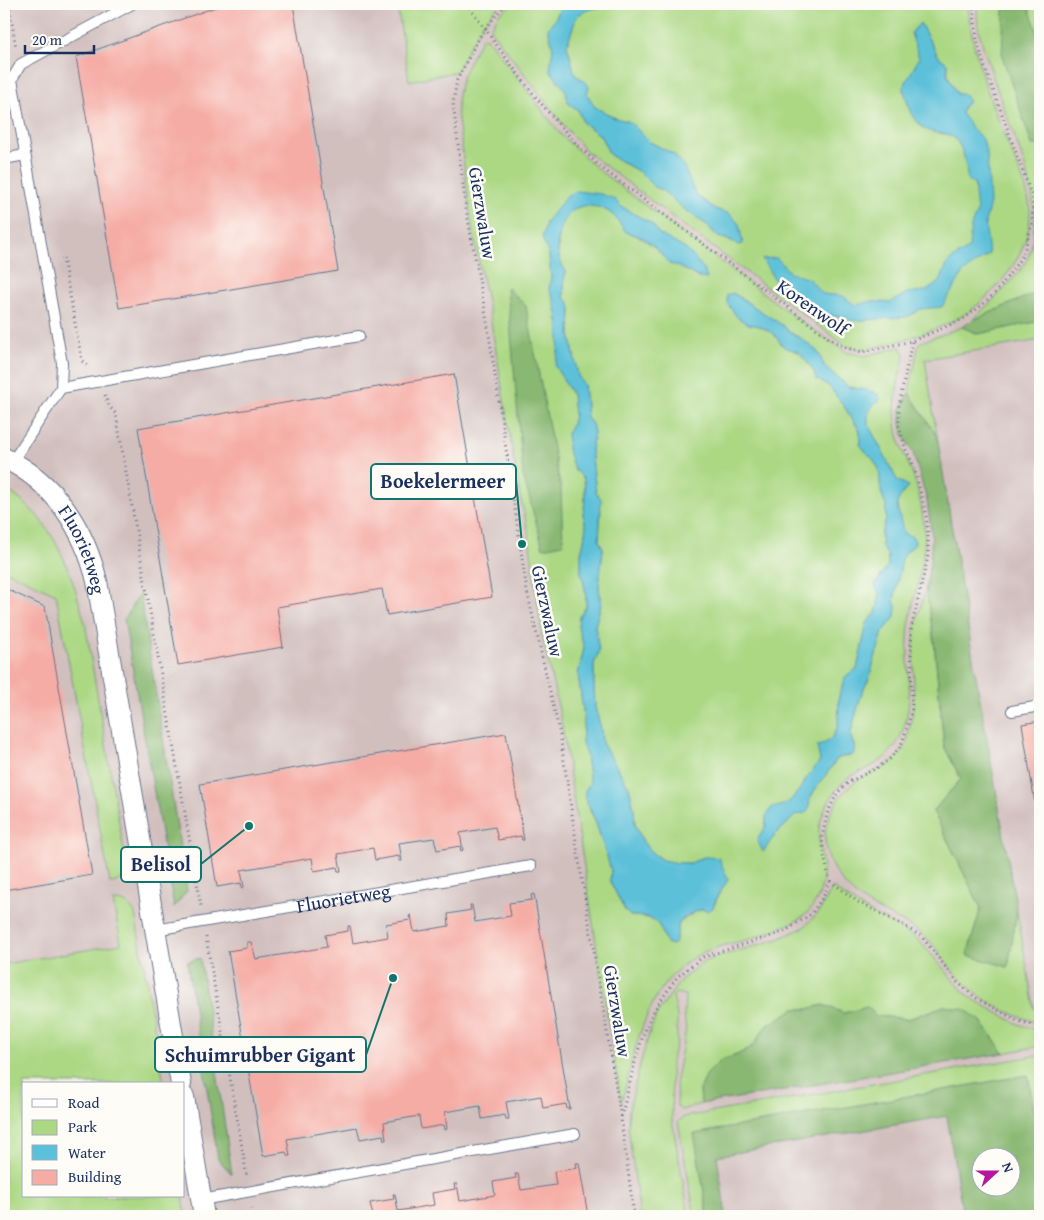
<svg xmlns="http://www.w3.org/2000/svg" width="1044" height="1220" viewBox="0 0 1044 1220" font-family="'Gentium Book Plus',serif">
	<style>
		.industrial { fill: #d1bfbe; fill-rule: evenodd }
		.green { fill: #acd884; stroke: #648471; fill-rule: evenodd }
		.forest { fill: #89b872; stroke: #527468; fill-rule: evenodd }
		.water { fill: #5bc0d9; stroke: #3b789c }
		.building { fill: #f5aca4 }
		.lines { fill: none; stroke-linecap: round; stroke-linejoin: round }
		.lane-casing { stroke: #67738b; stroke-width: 12 }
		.street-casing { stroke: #67738b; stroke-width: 22 }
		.path { stroke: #67738b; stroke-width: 3; stroke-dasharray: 1 4; stroke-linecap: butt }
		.lane { stroke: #fff; stroke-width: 10 }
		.street { stroke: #fff; stroke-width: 20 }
		.labels { text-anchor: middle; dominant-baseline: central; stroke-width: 5; stroke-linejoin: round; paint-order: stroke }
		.street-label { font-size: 19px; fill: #1b2f5e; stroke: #fdfcf7 }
		.leader { fill: none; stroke: #0f766e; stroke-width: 2 }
		.callout-dot { fill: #0f766e; stroke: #fdfcf7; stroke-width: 2 }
		.callout { fill: #fdfcf7; stroke: #0f766e; stroke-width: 2 }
		.callout-label { font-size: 20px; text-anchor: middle; font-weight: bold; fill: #1b2f5e }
	</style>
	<rect width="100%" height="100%" fill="#fdfcf7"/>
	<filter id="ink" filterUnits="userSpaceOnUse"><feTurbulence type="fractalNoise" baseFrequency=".02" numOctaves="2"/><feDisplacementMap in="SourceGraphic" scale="10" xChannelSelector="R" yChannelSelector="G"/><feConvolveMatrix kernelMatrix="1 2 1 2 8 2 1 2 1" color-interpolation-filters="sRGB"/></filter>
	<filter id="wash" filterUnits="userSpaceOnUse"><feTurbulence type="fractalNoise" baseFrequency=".0096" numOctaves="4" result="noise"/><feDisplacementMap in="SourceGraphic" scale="20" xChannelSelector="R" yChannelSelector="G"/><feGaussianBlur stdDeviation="1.12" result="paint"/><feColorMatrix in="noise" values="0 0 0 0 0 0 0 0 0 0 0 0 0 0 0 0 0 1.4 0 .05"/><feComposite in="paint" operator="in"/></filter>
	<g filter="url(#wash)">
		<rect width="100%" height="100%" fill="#f3f0de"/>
		<path class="industrial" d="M4,4H1040V1216H4ZM24,1084H184V1196H24ZM982,1158H1012V1188H982Z"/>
		<g class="green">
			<path d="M397,4H500C481,23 468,48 456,72L409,81Z"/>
			<path d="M511,4H562L555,20L548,27L553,48L550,70L566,91L568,103L578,110L583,123L600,135L610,155L638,171L654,187L662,190L685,210L707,225L718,237L743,244L738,224L730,214L715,209L695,194L675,155L650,142L630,122L615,118L595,107L587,94L585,81L575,75L567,45L576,18L580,14L589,9L625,4H968C971,51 989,98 1007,142C1015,162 1025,181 1029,202C1038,249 990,303 951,322C938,329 874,351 861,349C856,349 851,347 846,346L687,228L586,151L565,127L490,29L499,14ZM920,23L938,56L948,64C946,81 955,93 968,103L964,105L961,113L943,133L932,132L903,88L920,58Z"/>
			<path d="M978,4H1040V291L973,320C991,301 1015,282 1028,258C1044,213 1026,167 1010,124C1002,105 996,86 990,67C984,48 974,24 978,4Z"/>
			<path d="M482,38H487L561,135L601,172L799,320L846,352L865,356L900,347L905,354C899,377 893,400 896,424C898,443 907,460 914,478C919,492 922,510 924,526C928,564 910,600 908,637C906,664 913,694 906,720C901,742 889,758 868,768C859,772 849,776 842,783C833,792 826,806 821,819C816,835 821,851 823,867C825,885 817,907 802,917C799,920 793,922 789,924C775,930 760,936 746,940C731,944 716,946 702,953C645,981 636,1049 621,1103L561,719L542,636L528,530L520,496L490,315L473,233L457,111C457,80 468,64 482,38ZM576,191L614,199L622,207L652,224L659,234L687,250L700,279L678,265L669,264C661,253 654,245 641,238C637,235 632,235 627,232C623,230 621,224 618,220C611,212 600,205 588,205C559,205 550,254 566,271L564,280V298L569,302L571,309L570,334L578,376L584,385L587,418L592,424L594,433L591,450L596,492L601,510L599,541L603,548L599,587L601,604L595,626L599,651L594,664V687L595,707L601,729L602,743L629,787L634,809L635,824L643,842L651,852L662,860L678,863H691L704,857L723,885L713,908L696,911L679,923L675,943H666C658,919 655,917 630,916L624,909L610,881L611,870L595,820L590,811L585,791L590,783L586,755L582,744L584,717L578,675L584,648L578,626L579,617L586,606V593L581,572V553L584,541L586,526L583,514L585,502V492L584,479L574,469L567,434L572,424L574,415L572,394L555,366C562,344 560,310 549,289L551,277L549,255ZM733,293L785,327L789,332L799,337L818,352L824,365L848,387L867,390L871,407L867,414L868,424L897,480L908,486C905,491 899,497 897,503C896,509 901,529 904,534L914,539L915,543L905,553L902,559L894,601L896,606L895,617L883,632L868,681L862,692L850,735L855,748L849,757L843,756L838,758L814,791L802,813L796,815L775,835L767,844L757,840L766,826V817L790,802L800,789L820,761L822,745L832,738L838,726L839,696L846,676L857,669L867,623L876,613L880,595L875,585L888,565V556L882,547L881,534L886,519V505L881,492L879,469L873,459L866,452L860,444V431L843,405L829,386L816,379L814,371L799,352L784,347L773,333L759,326Z"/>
			<polygon points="1040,321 1040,340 925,359 937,436 909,393 919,343 962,327 978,334"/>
			<path d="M4,488C55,519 70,569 85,623L126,863C126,874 121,883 110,883L56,594L4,570Z"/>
			<path d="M926,588L934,641L944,746L961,779L933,811L981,908L967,955L1008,967L1017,911L1034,1008L1040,1009V1023C1008,1015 975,998 954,972C944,960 937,947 925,937C908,921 886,916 866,903C844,888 824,864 825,835C826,817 836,798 850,786C870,768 891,774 906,744C908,740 908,734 909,730C917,699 912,670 914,639C915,622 922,605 926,588Z"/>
			<polygon points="833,888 860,907 912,935 922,944 963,991 976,1001 1018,1024 1040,1031 1040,1046 1004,1053 980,1020 944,1006 908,1019 877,1016 867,1007 844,1013 823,1005 808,1009 794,1009 765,1027 753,1046 737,1055 721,1060 707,1074 700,1090 701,1104 681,1110 677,1106 676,1079 686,1029 684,1016 685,995 676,993 673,996 677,1016 677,1042 671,1061 672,1120 689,1216 640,1216 628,1127 629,1110 641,1061 650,1031 657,1014 681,980 705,961 778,939 803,928 818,913"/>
			<path d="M113,901C125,901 130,904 135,914L164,1084H24V1196H183L186,1216H4V964L121,944Z"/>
			<polygon points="1040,1055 1040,1146 1028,1075 695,1134 708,1216 695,1216 678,1122 684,1117"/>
		</g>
		<g class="forest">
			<polygon points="1028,5 1040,39 1040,145 1032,145 1002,56 1004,9"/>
			<polygon points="507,287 526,306 561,490 563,544 543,548 523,475"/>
			<polygon points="1040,291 1040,321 978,334 962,327 973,320"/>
			<polygon points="909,393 937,436 975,671 1017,911 1008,967 967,955 981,908 933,811 961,779 944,746 934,641 926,588 930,564 932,536 927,501 920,476 913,453 903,434 901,423 901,409"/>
			<polygon points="140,593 187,891 174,907 124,619"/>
			<polygon points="200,958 232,1174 218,1159 187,962"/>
			<polygon points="823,1005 844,1013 867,1007 877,1016 908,1019 944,1006 964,1009 980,1020 1004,1053 701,1104 700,1090 707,1074 721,1060 737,1055 753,1046 765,1027 794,1009 808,1009"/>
			<path d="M1028,1075L1040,1146V1216H963L947,1116L717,1156L726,1216H708L694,1134ZM982,1158H1012V1188H982Z"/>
		</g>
		<g class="water">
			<polygon points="562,4 625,4 589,9 580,14 576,18 567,45 575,75 585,81 589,87 587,94 595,107 615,118 630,122 650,142 675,155 684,167 695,194 715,209 730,214 739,224 743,244 738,245 731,240 718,237 707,225 685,210 662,190 654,187 638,171 610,155 600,135 583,123 578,110 568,103 566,91 550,70 553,48 548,27 555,20"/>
			<path d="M920,23L938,56L948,64L947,74L957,94H964L969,102L964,105L961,113L971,127L983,140L987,156L990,203L985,222L989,254L963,273L942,307L921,309L907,317L852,321L845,317L824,315L799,297L781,291L762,259L777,258L790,273L809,279L823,294L843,296L855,305L873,301L890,303L907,293L926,291L940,282L948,262L969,248L971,226L977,212L974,183L968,181C966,168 965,149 955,139C950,133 940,134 933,132C914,128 908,104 903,88L919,58L911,33Z"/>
			<path d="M576,191L601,194L614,199L622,207L652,224L659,234L687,250L704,269L707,279C693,278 683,266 669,264C661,253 653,244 641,237C636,235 630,234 626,232C624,230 621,225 619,222C612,212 603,207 590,206C559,202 549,253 566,271L564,280V298L569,302L571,309L570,334L578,376L584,385L587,418L592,424L594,433L591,450L596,492L601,499L599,541L603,548L599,587L601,604L595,626L599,651L594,664V687L595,707L601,729L602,743L629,787L634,809L635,825L643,842L651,852L662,860L678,863H691L704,857L719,858L728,880L717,896L713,908L707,911L702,909L686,916L679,923L675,943L671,945L666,943C658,919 655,916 630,916L624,909L610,881L611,870L595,820L585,798V791L590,783L586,755L582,744L584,717L578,675L584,648L578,626L579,617L586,606V593L581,572V553L584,541L586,526L583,514L585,502V492L584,479L574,469L568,451L567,434L572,424L574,415L572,394L555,366C562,344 560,309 549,289L551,277L549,255L542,238L546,222L566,197Z"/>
			<path d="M733,293L785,327L789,332L799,337L818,352L824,366L848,387L867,390L878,394L880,400C870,407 867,412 868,424L897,480L908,486L898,500L897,506L904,534L912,536L914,539L915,544L905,553L902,559L894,601L896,606L895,617L883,632L868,681L862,692L850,735L855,748L853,755L838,758L814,791L810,799L809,809L806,813L796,815L775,835L763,852L757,840L766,826V817L771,808C793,805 797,793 808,776C812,771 816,766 820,761L817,746L822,745L832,738L838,726L839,696L846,676L857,669L867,623L876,613L880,595L875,585L888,565V556L882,547L881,534L886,519V505L881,492L879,469L873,459L866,452L860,444V431L843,405L829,386L816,379L814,371L799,352L784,347L773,333L759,326L748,324L738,318L727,303V295Z"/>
		</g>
		<g id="blocks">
			<g class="building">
				<polygon points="224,4 293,4 338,271 119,308 76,57"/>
				<polygon points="454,374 492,597 387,615 382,589 277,607 283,647 178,665 138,428"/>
				<polygon points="4,588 45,607 92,875 4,890"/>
				<polygon points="1040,721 1040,828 1039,828 1022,724"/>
				<polygon points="506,733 524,840 522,840 521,836 498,840 495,827 460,833 463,850 461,851 460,846 437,850 434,838 399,843 402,861 399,861 399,856 375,860 373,848 338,854 341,871 338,871 337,867 314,871 312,858 241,870 244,887 242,888 241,883 217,887 200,784"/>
				<polygon points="534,894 570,1109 567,1109 566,1104 543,1108 541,1096 506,1102 509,1119 506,1119 505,1115 482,1119 480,1106 445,1112 447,1129 445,1130 444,1125 421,1129 419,1116 384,1122 386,1140 384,1140 383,1135 360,1139 357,1127 287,1139 290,1156 287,1156 286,1152 263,1156 228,951 247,948 247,942 251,942 256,959 327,947 325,935 348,931 348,926 350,926 353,943 388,937 386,924 410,920 409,916 411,915 414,932 449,926 448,914 471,910 470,905 472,905 475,922 511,916 509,903 532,900 531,895"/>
				<polygon points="576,1163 579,1163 588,1216 373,1216 370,1203 394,1199 393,1194 395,1194 398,1211 434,1205 432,1193 455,1189 454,1184 457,1184 460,1201 495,1195 493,1182 516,1178 515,1174 518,1174 521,1190 556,1185 554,1172 577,1168"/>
			</g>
		</g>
	</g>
	<g filter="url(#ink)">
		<use href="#blocks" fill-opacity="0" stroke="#67738b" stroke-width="1"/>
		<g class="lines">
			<defs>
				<g id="lane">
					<polyline points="4,159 25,155"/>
					<polyline points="61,388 359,336"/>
					<polyline points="12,462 61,388 62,363 12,79 21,64 132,4"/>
					<polyline points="1012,711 1040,706"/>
					<path id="s1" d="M155,930L531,866"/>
					<polyline points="201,1200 575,1134"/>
				</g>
				<g id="street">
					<path id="s2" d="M4,458C55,482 84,529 97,581L181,1084"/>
					<polyline points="184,1097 204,1216"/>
				</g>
			</defs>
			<use href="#lane" class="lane-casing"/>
			<use href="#street" class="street-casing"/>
			<g class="path">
				<polyline points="9,4 16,48"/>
				<path d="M467,4C509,62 549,121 603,169L829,338L844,347L862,352L912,341L943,328L965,318L982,305L998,290L1023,255L1032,224L1033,199L983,62L977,39L973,4"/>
				<polyline points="505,4 481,34 457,80 453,103 466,209 487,321 527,591 560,735 580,867 621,1118"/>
				<polyline points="63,258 82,361 88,367"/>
				<polyline points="105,395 109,406 116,414 201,906"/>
				<polyline points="830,881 858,902 903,925 922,937 957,982 976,998 1016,1020 1040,1027"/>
				<polyline points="206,937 247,1177"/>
				<polyline points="252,1208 253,1216"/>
				<polyline points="634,1216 621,1118 636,1058 645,1029 653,1012 677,977 703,957 784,932 811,914 823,897 830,881 824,856 822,837 827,814 837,793 849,782 877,768 891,758 901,745 908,725 912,708 911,629 928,557 928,536 926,515 914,466 906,450 899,426 899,406 912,341"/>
			</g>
			<use href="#lane" class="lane"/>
			<use href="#street" class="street"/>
		</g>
	</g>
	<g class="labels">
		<g class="street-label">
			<text transform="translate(483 213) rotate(81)">Gierzwaluw</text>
			<text transform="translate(813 307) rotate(35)">Korenwolf</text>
			<text stroke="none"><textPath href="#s2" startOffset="125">Fluorietweg</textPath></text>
			<text transform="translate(548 611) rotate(78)">Gierzwaluw</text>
			<text stroke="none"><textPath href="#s1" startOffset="191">Fluorietweg</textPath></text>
			<text transform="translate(618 1011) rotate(81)">Gierzwaluw</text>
		</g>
	</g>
	<path class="leader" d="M522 544L516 481M249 826L201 864M393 978L366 1055"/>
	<g class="callout-dot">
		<circle cx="522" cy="544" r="5"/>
		<circle cx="249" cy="826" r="5"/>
		<circle cx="393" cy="978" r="5"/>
	</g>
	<g class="callout">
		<rect x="371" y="464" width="145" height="35" rx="5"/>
		<rect x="121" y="847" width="80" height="35" rx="5"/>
		<rect x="155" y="1037" width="211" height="35" rx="5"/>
	</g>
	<g class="callout-label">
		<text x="443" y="488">Boekelermeer</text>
		<text x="161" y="871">Belisol</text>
		<text x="260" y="1062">Schuimrubber Gigant</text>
	</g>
	<rect width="1044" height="1220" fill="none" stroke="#fdfcf7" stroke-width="20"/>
	<rect x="22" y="1082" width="162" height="115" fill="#fdfcf7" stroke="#a3aaba"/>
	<rect x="32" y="1099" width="25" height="8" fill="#ffffff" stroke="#a3aaba"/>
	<text x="68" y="1108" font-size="15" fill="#1b2f5e">Road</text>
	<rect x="32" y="1120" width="25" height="15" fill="#acd884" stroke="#a3aaba"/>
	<text x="68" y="1132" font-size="15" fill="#1b2f5e">Park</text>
	<rect x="32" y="1145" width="25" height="15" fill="#5bc0d9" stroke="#a3aaba"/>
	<text x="68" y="1158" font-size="15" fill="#1b2f5e">Water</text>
	<rect x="32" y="1170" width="25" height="15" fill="#f5aca4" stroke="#a3aaba"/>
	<text x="68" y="1182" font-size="15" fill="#1b2f5e">Building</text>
	<g transform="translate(996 1172) rotate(69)"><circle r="24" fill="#fdfcf7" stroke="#a3aaba"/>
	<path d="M0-4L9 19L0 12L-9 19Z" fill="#b5179e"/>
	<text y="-8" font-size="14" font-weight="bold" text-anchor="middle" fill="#1b2f5e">N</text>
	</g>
	<path d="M25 45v8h69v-8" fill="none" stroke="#1b2f5e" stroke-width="2.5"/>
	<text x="32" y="45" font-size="15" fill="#1b2f5e" stroke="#fdfcf7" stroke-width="4" paint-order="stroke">20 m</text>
</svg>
